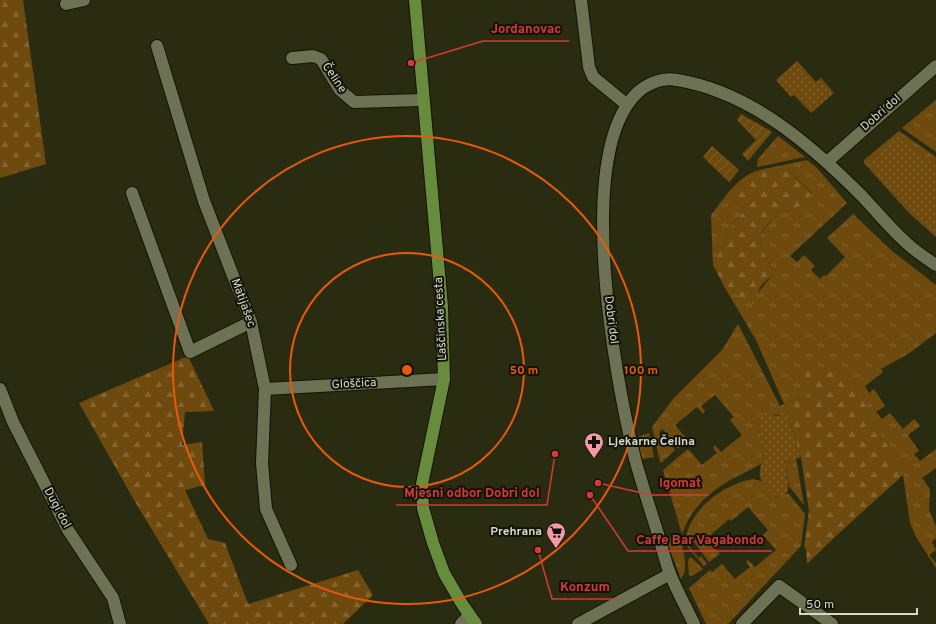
<svg xmlns="http://www.w3.org/2000/svg" width="936" height="624" viewBox="0 0 936 624" font-family="Overpass,sans-serif">
	<style>
		.grass { fill: url(#grass-tufts) }
		.forest { fill: url(#forest-firs) }
		.park { fill: url(#park-dots) }
		.garden { fill: url(#garden-furrows) }
		.lines { fill: none; stroke-linecap: round; stroke-linejoin: round }
		.minor-casing { stroke: #131400; stroke-width: 14 }
		.major-casing { stroke: #131400; stroke-width: 14 }
		.minor { stroke: #6e7254; stroke-width: 12 }
		.major { stroke: #688c3e; stroke-width: 12 }
		.ring { fill: none; stroke: #e8590c; stroke-width: 2 }
		.labels { text-anchor: middle; dominant-baseline: central; stroke-width: 4; stroke-linejoin: round; paint-order: stroke }
		.street-label { font-size: 12px; fill: #d6d9c8; stroke: #121308 }
		.poi-label { font-size: 12px; font-weight: bold; fill: #d6d9c8; stroke: #121308; text-anchor: start }
		.centre { fill: #e8590c; stroke: #121308; stroke-width: 2 }
		.ring-label { font-size: 12px; text-anchor: middle; font-weight: bold; fill: #e8590c; stroke: #121308; stroke-width: 4; stroke-linejoin: round; paint-order: stroke }
		.leader { fill: none; stroke: #d63a38; stroke-width: 1.5 }
		.callout-dot { fill: #d63a38; stroke: #121308; stroke-width: 1.5 }
		.callout-label { font-size: 13px; text-anchor: middle; font-weight: bold; fill: #d63a38; stroke: #121308; stroke-width: 4; stroke-linejoin: round; paint-order: stroke }
	</style>
	<defs>
		<pattern id="grass-tufts" width="24" height="20" patternUnits="userSpaceOnUse"><rect width="24" height="20" fill="#6f4a0f"/><path d="M3 7l-1-3M5 7V3M7 7l1-3M15 17l-1-3M17 17v-4M19 17l1-3" fill="none" stroke="#836430"/></pattern>
		<pattern id="forest-firs" width="22" height="20" patternUnits="userSpaceOnUse"><rect width="22" height="20" fill="#6f4a0f"/><path d="M5 1l3.5 6h-7zM16 11l3.5 6h-7z" fill="#836430"/></pattern>
		<pattern id="park-dots" width="8" height="8" patternUnits="userSpaceOnUse"><rect width="8" height="8" fill="#6f4a0f"/><path d="M2 2h.1M6 6h.1" fill="none" stroke="#836430" stroke-width="1.8" stroke-linecap="round"/></pattern>
		<pattern id="garden-furrows" width="10" height="10" patternUnits="userSpaceOnUse"><rect width="10" height="10" fill="#6f4a0f"/><path d="M-1 1l2-2M0 10L10 0M9 11l2-2" fill="none" stroke="#836430"/></pattern>
	</defs>
	<rect width="100%" height="100%" fill="#2a2c11"/>
	<g class="grass">
		<polygon points="936,100 936,152 902,128"/>
		<polygon points="899,131 936,157 936,237 909,213 864,163 864,160"/>
		<polygon points="778,136 805,157 757,167 758,159"/>
		<polygon points="807,160 817,168 847,203 790,256 797,262 804,255 815,266 811,270 820,279 824,275 826,276 845,257 827,238 853,214 892,251 936,285 936,333 908,354 881,369 883,372 865,386 869,393 874,389 885,406 876,412 882,419 890,413 903,429 914,419 920,426 908,435 919,451 914,454 920,461 936,449 936,468 922,478 930,489 929,510 936,526 936,538 932,542 936,550 929,555 936,563 936,568 916,537 910,523 903,475 812,390 814,394 784,404 756,340 725,288 735,293 756,295 774,273 762,249 761,234 779,211 794,210 812,193 783,165"/>
		<polygon points="727,194 745,210 732,226 713,265 711,215"/>
		<path d="M738,324L780,406L782,413L780,415H772L758,423L763,450L762,463C753,469 743,473 734,478C710,491 691,508 682,534L663,470L688,449L702,465L717,453L713,448L715,445L721,452L742,435L730,420L734,417L715,395L701,406L705,411L703,414L697,407L675,425L687,439L678,449L663,429L659,432L668,444L669,443L675,450L661,463L660,462L652,427L673,399L722,350Z"/>
		<polygon points="649,433 654,457 643,459 640,456 637,439 638,437"/>
		<polygon points="796,458 804,505 789,486 786,464 789,461"/>
		<path d="M753,479L761,481L767,487L786,495L788,493L805,514L801,546L728,624H706L689,588L710,570L712,572L722,564L735,579L750,567L746,562L748,560L755,567L776,550L763,535L768,530L748,507L731,521L729,519L707,538L720,554L709,562L694,542L689,546L699,558L701,556L707,564L704,566L685,544C687,511 723,484 753,479Z"/>
		<path d="M679,534C682,545 690,569 681,579L667,542L668,538Z"/>
		<polygon points="689,558 692,558 703,569 692,576 689,575 688,562"/>
	</g>
	<g class="forest">
		<polygon points="0,0 23,0 46,164 0,178"/>
		<path d="M783,165L812,194L794,210L779,211L761,233L762,249L774,273L760,287L753,304L725,288L713,265L732,226L745,210L727,194C747,171 754,171 783,165Z"/>
		<polygon points="188,356 214,411 185,412 182,445 202,442 205,485 185,490 208,539 225,543 248,604 358,570 373,595 343,624 209,624 134,500 79,403"/>
		<polygon points="812,369 834,371 855,386 903,475 837,535 807,564 806,548 804,547 809,511 801,457 784,404 814,394 803,374"/>
	</g>
	<g class="park">
		<polygon points="797,61 816,82 821,78 834,93 811,113 794,95 791,97 776,80"/>
		<polygon points="897,136 936,166 936,235 903,205 868,162"/>
		<path d="M784,404L801,457L787,462C783,473 794,487 784,496L778,497C774,496 763,484 761,480C757,471 763,462 763,453C763,443 756,429 759,419C760,416 761,414 764,412L776,416L781,415L780,406Z"/>
	</g>
	<g class="garden">
		<polygon points="741,114 772,132 748,161 742,154 756,140 737,120"/>
		<polygon points="712,146 739,170 729,182 703,157"/>
	</g>
	<g class="lines">
		<defs>
			<g id="minor">
				<polyline points="581,0 589,67 593,77 626,104"/>
				<polyline points="66,4 84,0"/>
				<polyline points="157,46 204,201 251,322 265,389 262,463 266,509 291,565"/>
				<polyline points="292,58 313,56 321,59 340,90 354,102 422,100"/>
				<polyline points="827,162 936,66"/>
				<polyline points="132,193 190,352 251,322"/>
				<polyline points="0,389 13,422 68,530 113,598 120,624"/>
				<polyline points="265,389 444,379"/>
				<polyline points="461,624 469,615"/>
				<polyline points="578,624 670,574"/>
				<path d="M694,624C686,607 677,591 670,574C665,561 662,547 658,534C650,509 642,484 635,459C615,378 574,157 636,94C646,84 662,77 677,80C751,92 811,145 862,196C878,213 892,231 910,246C918,253 927,259 936,265"/>
				<polyline points="742,624 779,586 832,624"/>
			</g>
			<polyline id="major" points="415,0 442,307 444,379 422,484 423,508 433,543 444,573 462,604 476,624"/>
		</defs>
		<use href="#minor" class="minor-casing"/>
		<use href="#major" class="major-casing"/>
		<use href="#minor" class="minor"/>
		<use href="#major" class="major"/>
	</g>
	<g class="ring">
		<circle cx="407" cy="370" r="117"/>
		<circle cx="407" cy="370" r="234"/>
	</g>
	<defs>
		<symbol id="pharmacy-pin" viewBox="-11 -11 22 30"><path d="M0 17L-7.5 6A9.5 9.5 0 1 1 7.5 6Z" fill="#f49aa5" stroke="#121308"/><path d="M-2-6h4v4h4v4h-4v4h-4v-4h-4v-4h4Z" fill="#111"/></symbol>
		<symbol id="supermarket-pin" viewBox="-11 -11 22 30"><path d="M0 17L-7.5 6A9.5 9.5 0 1 1 7.5 6Z" fill="#f49aa5" stroke="#121308"/><path d="M-6-5.5h2.5l.6 2H6L4.5 2H-2.5L-4.4-4H-6ZM-1.5 3.2a1.3 1.3 0 1 0 .1 0ZM3 3.2a1.3 1.3 0 1 0 .1 0Z" fill="#111"/></symbol>
	</defs>
	<g fill-rule="evenodd">
		<use href="#pharmacy-pin" x="583" y="431" width="22" height="30"/>
		<use href="#supermarket-pin" x="545" y="521" width="22" height="30"/>
	</g>
	<g class="labels">
		<g class="street-label">
			<text transform="translate(334 78) rotate(56)">Čeline</text>
			<text transform="translate(881 113) rotate(-41)">Dobri dol</text>
			<text transform="translate(243 303) rotate(70)">Matijašec</text>
			<text transform="translate(441 319) rotate(-93)">Laščinska cesta</text>
			<text transform="translate(611 320) rotate(83)">Dobri dol</text>
			<text transform="translate(354 384) rotate(-3)">Gloščica</text>
			<text transform="translate(57 508) rotate(62)">Dugi dol</text>
		</g>
		<g class="poi-label">
			<text x="608" y="442">Ljekarne Čelina</text>
			<text x="542" y="532" text-anchor="end">Prehrana</text>
		</g>
	</g>
	<circle cx="407" cy="370" r="6" class="centre"/>
	<g class="ring-label">
		<text x="524" y="374">50 m</text>
		<text x="641" y="374">100 m</text>
	</g>
	<path class="leader" d="M411 63L483 41H569M598 483L651 495H709M555 454L547 505H396M590 495L628 551H772M538 550L552 599H618"/>
	<g class="callout-dot">
		<circle cx="411" cy="63" r="4"/>
		<circle cx="598" cy="483" r="4"/>
		<circle cx="555" cy="454" r="4"/>
		<circle cx="590" cy="495" r="4"/>
		<circle cx="538" cy="550" r="4"/>
	</g>
	<g class="callout-label">
		<text x="526" y="33">Jordanovac</text>
		<text x="680" y="487">Igomat</text>
		<text x="472" y="497">Mjesni odbor Dobri dol</text>
		<text x="700" y="544">Caffe Bar Vagabondo</text>
		<text x="585" y="591">Konzum</text>
	</g>
	<path d="M800 608v6h117v-6" fill="none" stroke="#d6d9c8" stroke-width="2"/>
	<text x="806" y="608" font-size="12" fill="#d6d9c8" stroke="#121308" stroke-width="3" paint-order="stroke">50 m</text>
</svg>
